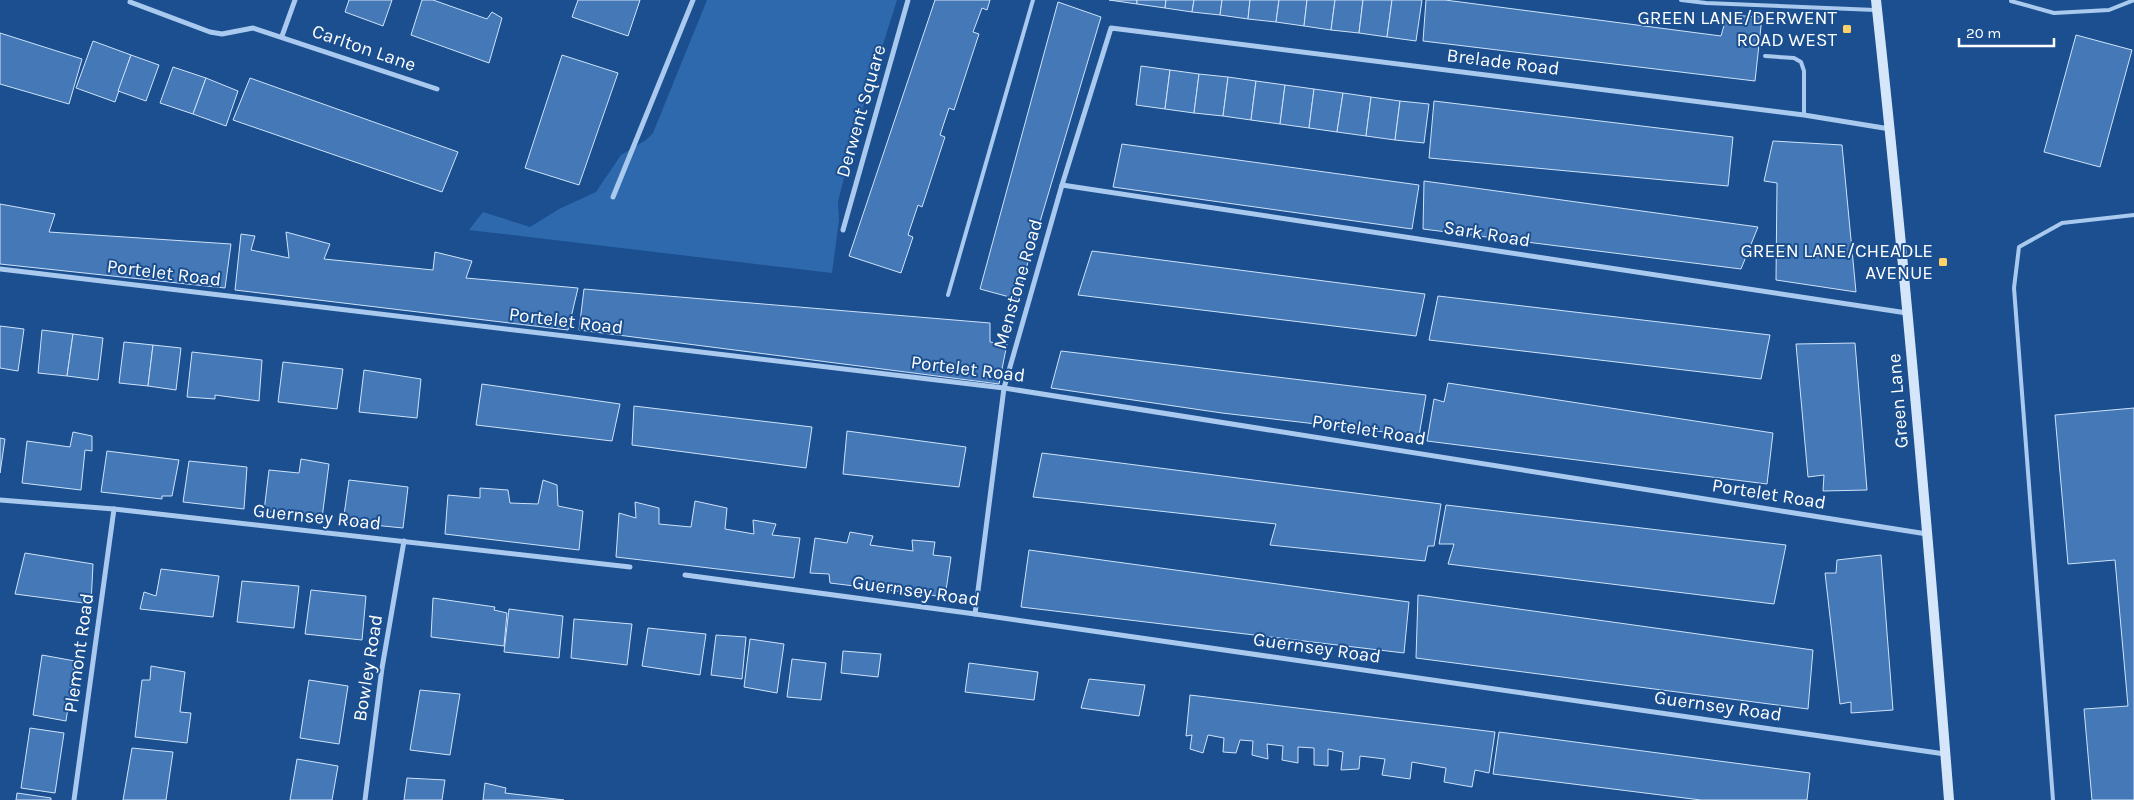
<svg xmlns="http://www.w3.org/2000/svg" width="2134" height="800" viewBox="0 0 2134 800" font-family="Karla,sans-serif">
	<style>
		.green { fill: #2e69ad }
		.building { fill: #4478b7; stroke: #cfe3fa }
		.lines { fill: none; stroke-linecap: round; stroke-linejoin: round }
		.lane { stroke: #a9c9ee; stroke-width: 4 }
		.street { stroke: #a9c9ee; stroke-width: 5 }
		.secondary { stroke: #d6e6fa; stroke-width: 10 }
		.poi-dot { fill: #ffd166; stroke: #1b4f8f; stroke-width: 2 }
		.labels { text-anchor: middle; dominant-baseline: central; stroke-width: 4; stroke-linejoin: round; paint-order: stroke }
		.poi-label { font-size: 19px; fill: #fff; stroke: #1b4f8f; text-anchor: end }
		.street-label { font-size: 19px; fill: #fff; stroke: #1b4f8f }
	</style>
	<rect width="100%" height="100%" fill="#1b4f8f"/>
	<polygon class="green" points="707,0 897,0 855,133 838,202 839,220 832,273 469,230 483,212 530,227 559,209 596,192 621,155 646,140 653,133"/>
	<g class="building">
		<polygon points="349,0 392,0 383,26 345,12"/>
		<polygon points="422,0 433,0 487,19 492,12 502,18 489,63 411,35"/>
		<polygon points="578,0 640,0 628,36 572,17"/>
		<polygon points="935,0 990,0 987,10 982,8 973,32 979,34 954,110 949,108 940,135 945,137 922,207 918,205 908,235 913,237 901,273 849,256"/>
		<polygon points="1109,0 1137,0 1137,4"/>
		<polygon points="1137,0 1166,0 1165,8 1137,4"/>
		<polygon points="1166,0 1194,0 1192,12 1165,8"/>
		<polygon points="1194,0 1222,0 1220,15 1192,12"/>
		<polygon points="1222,0 1250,0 1248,19 1220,15"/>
		<polygon points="1250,0 1279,0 1276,22 1248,19"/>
		<polygon points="1279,0 1307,0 1304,26 1276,22"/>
		<polygon points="1307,0 1335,0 1331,30 1304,26"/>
		<polygon points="1335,0 1363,0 1359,33 1331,30"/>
		<polygon points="1363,0 1392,0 1387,37 1359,33"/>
		<polygon points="1392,0 1422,0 1416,41 1387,37"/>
		<polygon points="1426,0 1445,0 1721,36 1727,15 1762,17 1755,81 1423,41"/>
		<polygon points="1058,2 1101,17 1017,299 980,289"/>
		<polygon points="0,33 82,59 69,104 0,84"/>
		<polygon points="2076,35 2132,50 2100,167 2044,152"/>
		<polygon points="93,41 131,55 115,102 76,88"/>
		<polygon points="131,55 159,65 146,101 118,91"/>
		<polygon points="562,55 618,73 579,185 525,168"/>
		<polygon points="1141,66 1170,70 1165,109 1136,105"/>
		<polygon points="173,67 206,78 193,114 160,103"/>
		<polygon points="1170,70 1199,74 1194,113 1165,109"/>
		<polygon points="1199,74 1228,77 1223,116 1194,113"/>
		<polygon points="1228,77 1256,81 1251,120 1223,116"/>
		<polygon points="206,78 238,91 226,126 193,114"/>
		<polygon points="250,78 458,152 442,192 233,120"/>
		<polygon points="1256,81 1285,85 1280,124 1251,120"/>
		<polygon points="1285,85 1314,89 1309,128 1280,124"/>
		<polygon points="1314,89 1343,93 1337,132 1309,128"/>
		<polygon points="1343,93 1371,97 1366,136 1337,132"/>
		<polygon points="1371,97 1400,101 1395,140 1366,136"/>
		<polygon points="1400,101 1429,104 1424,143 1395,140"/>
		<polygon points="1434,101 1733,137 1728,186 1429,158"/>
		<polygon points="1773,141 1842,145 1856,292 1776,280 1777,183 1764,181"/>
		<polygon points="1122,144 1419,185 1412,229 1113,187"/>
		<polygon points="1424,181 1758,227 1741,269 1423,229"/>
		<polygon points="0,204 55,214 49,232 231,244 225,288 0,264"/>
		<polygon points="286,232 330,244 324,259 433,270 435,252 472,261 466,278 578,288 568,330 235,290 241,234 255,236 251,250 289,258"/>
		<polygon points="1092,251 1425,294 1416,336 1078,295"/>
		<polygon points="584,289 990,323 990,342 1007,344 999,384 579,330"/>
		<polygon points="1438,296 1770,335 1761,379 1429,340"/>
		<polygon points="0,326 24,329 18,371 0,368"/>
		<polygon points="42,330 73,334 67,376 38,373"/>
		<polygon points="73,334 103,338 98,380 67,376"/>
		<polygon points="124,342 153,345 148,386 119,383"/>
		<polygon points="1855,343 1867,490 1823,491 1824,475 1808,477 1796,344"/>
		<polygon points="153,345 181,348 176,390 148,386"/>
		<polygon points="1061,351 1426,395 1419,436 1222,413 1051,388"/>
		<polygon points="192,352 262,360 259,401 215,395 215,399 187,397"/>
		<polygon points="283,362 343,369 337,409 278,402"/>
		<polygon points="364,370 421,379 417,418 359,412"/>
		<polygon points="1448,383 1773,433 1767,484 1427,441 1434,399 1444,402"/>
		<polygon points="482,384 620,404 612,441 476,425"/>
		<polygon points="634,406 812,427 806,468 632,445"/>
		<polygon points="2134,408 2134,800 2092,800 2084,709 2128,706 2115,560 2068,564 2055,415"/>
		<polygon points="847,431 966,447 959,487 843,474"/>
		<polygon points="73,432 92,436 92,451 85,450 81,490 22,483 27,441 70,447"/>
		<polygon points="0,438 5,439 0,473"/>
		<polygon points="107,451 179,460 172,496 162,496 162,499 101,492"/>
		<polygon points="1042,453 1441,504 1434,546 1428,546 1425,561 1270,545 1276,524 1033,497"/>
		<polygon points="301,459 329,464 322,518 264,511 269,470 299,473"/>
		<polygon points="189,461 247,467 244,509 183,502"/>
		<polygon points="349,480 408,487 403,528 343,522"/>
		<polygon points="543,480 557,485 558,506 583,511 579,550 445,534 448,495 480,498 480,488 508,490 510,503 538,504"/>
		<polygon points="695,501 727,508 725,529 754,534 753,520 776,524 772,535 800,538 794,578 616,557 619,513 636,518 635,502 659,508 659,524 691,527"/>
		<polygon points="1446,505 1786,545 1774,604 1448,564 1454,544 1439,544"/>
		<polygon points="850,532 873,536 870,545 913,551 912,540 935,542 933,555 951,557 945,597 830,583 829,574 810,573 815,538 847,543"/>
		<polygon points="1029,550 1409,602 1404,653 1021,607"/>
		<polygon points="25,553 93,564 91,604 15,594"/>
		<polygon points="1881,555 1893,710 1851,713 1851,702 1840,704 1825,573 1836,573 1837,560"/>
		<polygon points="161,569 219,576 213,617 140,609 144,592 156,596"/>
		<polygon points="242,581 299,586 294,628 237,622"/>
		<polygon points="311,590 366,596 362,640 305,634"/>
		<polygon points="1418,595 1813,650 1808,709 1416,658"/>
		<polygon points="433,598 495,607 494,610 507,613 504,646 431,637"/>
		<polygon points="509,609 563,616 559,658 504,652"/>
		<polygon points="574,619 632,624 627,665 571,658"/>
		<polygon points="648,628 706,634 700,675 642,666"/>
		<polygon points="716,635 746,637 742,679 711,675"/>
		<polygon points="750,639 784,644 777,693 744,687"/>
		<polygon points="843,651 881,654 878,677 841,673"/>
		<polygon points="42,655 75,661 66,721 33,715"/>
		<polygon points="792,659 826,663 821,700 787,697"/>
		<polygon points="969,663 1038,672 1034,700 965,692"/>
		<polygon points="151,666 185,672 180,712 191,713 187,743 135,737 142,680 150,680"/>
		<polygon points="1089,679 1145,685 1139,716 1081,708"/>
		<polygon points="309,680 348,686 339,744 300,738"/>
		<polygon points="420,690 460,694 450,755 410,750"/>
		<polygon points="1190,695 1495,732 1489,773 1475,770 1472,787 1444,782 1446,768 1412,762 1410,779 1382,775 1385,759 1360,756 1359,769 1341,770 1343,752 1328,749 1328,766 1314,765 1314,748 1298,747 1298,763 1282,760 1283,746 1267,744 1268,759 1252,755 1253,741 1240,740 1236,753 1223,752 1224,738 1208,735 1203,753 1190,749 1192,735 1186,736"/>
		<polygon points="30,728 64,733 55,793 21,788"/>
		<polygon points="1499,732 1810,773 1807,800 1701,800 1493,774"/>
		<polygon points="132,748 173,752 166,800 123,800"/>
		<polygon points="297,759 338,766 332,800 290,800"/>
		<polygon points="407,778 445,780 442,800 404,800"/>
		<polygon points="485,783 506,788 505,793 564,800 483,800"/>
		<polygon points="17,793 51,798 51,800 16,800"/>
	</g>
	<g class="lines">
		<g class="lane">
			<polyline points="1681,0 1706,3 1875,10"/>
			<polyline points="2011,1 2054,13 2109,10 2134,0"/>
			<polyline points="1765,56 1794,58 1801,62 1804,71 1804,115"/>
			<polyline points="948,295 1033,0"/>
			<polyline points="2053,800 2014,288 2019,247 2062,223 2134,215"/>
		</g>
		<g class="street">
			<polyline points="130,2 210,32 222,34 253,28 437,89"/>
			<polyline points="282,36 295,0"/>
			<polyline points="1062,185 1907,313"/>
			<polyline points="613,197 693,0"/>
			<polyline points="843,230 908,0"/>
			<polyline points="0,269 1004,388 1927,534"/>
			<polyline points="0,500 114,509 630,567"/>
			<polyline points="685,575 975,614 1945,754"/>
			<polyline points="975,614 1004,388 1062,185 1111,28 1804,115 1890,129"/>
			<polyline points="74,800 114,509"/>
			<polyline points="365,800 382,668 404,541"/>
		</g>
		<path class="secondary" d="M1876,0C1905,266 1928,533 1949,800"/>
	</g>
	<g class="poi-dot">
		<rect x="1842" y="24" width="10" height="10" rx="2.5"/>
		<rect x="1938" y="257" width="10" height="10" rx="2.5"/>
	</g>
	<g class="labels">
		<g class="poi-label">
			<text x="1837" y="18">GREEN LANE/DERWENT<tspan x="1837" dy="22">ROAD WEST</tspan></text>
			<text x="1933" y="251">GREEN LANE/CHEADLE<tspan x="1933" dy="22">AVENUE</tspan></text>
		</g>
		<g class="street-label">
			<text transform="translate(364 48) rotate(19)">Carlton Lane</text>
			<text transform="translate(1503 62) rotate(7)">Brelade Road</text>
			<text transform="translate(861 111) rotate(-74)">Derwent Square</text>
			<text transform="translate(1487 234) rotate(9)">Sark Road</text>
			<text transform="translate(164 273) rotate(7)">Portelet Road</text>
			<text transform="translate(1018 284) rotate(-74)">Menstone Road</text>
			<text transform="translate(566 321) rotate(7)">Portelet Road</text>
			<text transform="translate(968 369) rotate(7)">Portelet Road</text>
			<text transform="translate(1898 401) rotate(-95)">Green Lane</text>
			<text transform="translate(1369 430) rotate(9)">Portelet Road</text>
			<text transform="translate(1769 494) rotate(9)">Portelet Road</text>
			<text transform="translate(317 517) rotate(6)">Guernsey Road</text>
			<text transform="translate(916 591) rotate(8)">Guernsey Road</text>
			<text transform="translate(1317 648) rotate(8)">Guernsey Road</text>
			<text transform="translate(79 653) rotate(-82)">Plemont Road</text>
			<text transform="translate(368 668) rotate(-81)">Bowley Road</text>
			<text transform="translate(1718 706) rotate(8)">Guernsey Road</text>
		</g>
	</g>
	<path d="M1959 38v8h95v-8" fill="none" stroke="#ffffff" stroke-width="2.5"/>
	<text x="1966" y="38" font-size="15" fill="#ffffff" stroke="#1b4f8f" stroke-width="4" paint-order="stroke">20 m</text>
</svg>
